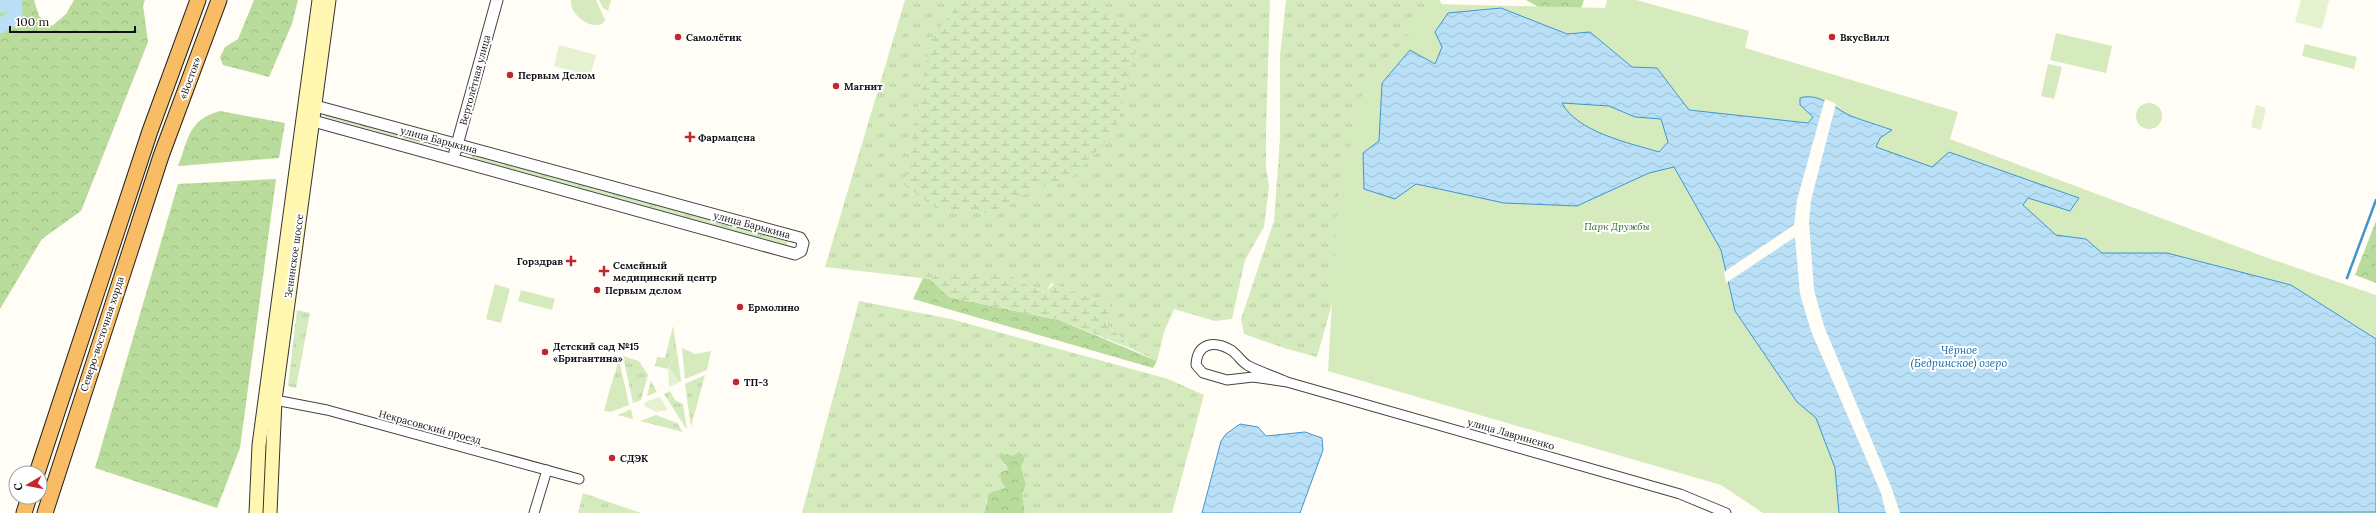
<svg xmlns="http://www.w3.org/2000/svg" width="2376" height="513" viewBox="0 0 2376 513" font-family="Lora,serif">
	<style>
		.grass { fill: url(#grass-tufts) }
		.forest { fill: url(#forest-crowns) }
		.wetland { fill: url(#wetland-marsh) }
		.park { fill: #d5ebbd }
		.pitch { fill: #e6f2cf }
		.water { fill: url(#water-waves); stroke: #3f96cf; fill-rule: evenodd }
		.pier { fill: #fffdf5 }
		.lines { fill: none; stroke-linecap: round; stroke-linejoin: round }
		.stream { stroke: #3f96cf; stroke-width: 2.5 }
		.river { stroke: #b9e0f7; stroke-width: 15 }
		.minor-casing { stroke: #444; stroke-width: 11 }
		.tertiary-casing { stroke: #444; stroke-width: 13 }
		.secondary-casing { stroke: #333; stroke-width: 15 }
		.trunk-casing { stroke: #222; stroke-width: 17 }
		.minor { stroke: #fff; stroke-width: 9 }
		.tertiary { stroke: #fff; stroke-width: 11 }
		.secondary { stroke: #fff6b0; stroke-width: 13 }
		.trunk { stroke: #f7bc64; stroke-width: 15 }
		.poi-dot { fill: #c4262e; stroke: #fff; stroke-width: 1.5 }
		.labels { text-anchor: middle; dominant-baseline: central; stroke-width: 4; stroke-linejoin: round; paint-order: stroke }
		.poi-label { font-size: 10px; font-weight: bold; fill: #111; stroke: #fff; text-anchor: start }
		.street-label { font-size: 10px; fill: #111; stroke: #fff }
		.park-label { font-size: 10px; font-style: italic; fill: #2f6b1f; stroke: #fff }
		.water-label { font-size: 11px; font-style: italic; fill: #1768a6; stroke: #fff }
	</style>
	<defs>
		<pattern id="grass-tufts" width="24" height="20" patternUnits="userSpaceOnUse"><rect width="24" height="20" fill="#d5ebbd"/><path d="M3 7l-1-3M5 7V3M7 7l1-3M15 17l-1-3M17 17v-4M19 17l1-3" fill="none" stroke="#b6c8a1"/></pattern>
		<pattern id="forest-crowns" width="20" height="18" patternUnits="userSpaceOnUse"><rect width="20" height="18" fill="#b9dc9c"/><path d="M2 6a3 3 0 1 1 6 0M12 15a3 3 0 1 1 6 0" fill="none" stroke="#9ebc85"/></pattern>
		<pattern id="wetland-marsh" width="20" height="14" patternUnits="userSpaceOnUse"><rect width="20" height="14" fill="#d5ebbd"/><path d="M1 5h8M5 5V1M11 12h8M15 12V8" fill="none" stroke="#b6c8a1"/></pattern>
		<pattern id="water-waves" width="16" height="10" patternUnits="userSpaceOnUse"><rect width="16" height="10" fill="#b9e0f7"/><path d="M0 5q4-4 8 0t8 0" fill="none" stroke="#9ebfd3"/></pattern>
	</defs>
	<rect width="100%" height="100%" fill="#fffdf5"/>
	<g class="grass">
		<polygon points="905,0 1270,0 1266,134 1266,168 1269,186 1264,227 1245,260 1232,319 1215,321 1174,309 1164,332 1157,361 1132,349 1106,323 1109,305 1051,283 1046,292 1014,280 938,273 930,279 825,267"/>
		<polygon points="1286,0 1439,0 1448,13 1364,189 1317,357 1287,349 1244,334 1241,319 1274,221 1280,139 1280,55"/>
		<polygon points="322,113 425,141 424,145 326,117"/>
		<polygon points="472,154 788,240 787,246 471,158"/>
		<polygon points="859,301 951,319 1168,379 1204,395 1172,513 1025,513 1022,493 1026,485 1021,467 1025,459 1003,464 1010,470 1006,488 986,500 987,508 984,513 802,513"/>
		<polygon points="297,310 310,313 296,388 288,386"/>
		<polygon points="673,326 677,351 668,369 655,366 657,357 665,358"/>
		<polygon points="623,356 639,361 648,375 641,400 633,403"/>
		<polygon points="619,360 625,386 615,386 612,382"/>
		<polygon points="705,375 691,427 685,384"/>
		<polygon points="651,381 657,392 647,396"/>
		<polygon points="670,391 675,400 683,404 687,430 664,394"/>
		<polygon points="631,409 633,419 618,415"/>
		<polygon points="656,415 677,423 683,432 640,421"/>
		<polygon points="583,493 641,513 578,513"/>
	</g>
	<g class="forest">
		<polygon points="0,0 34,0 39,16 52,26 66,14 74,0 145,0 143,5 148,42 81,211 42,239 0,309"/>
		<polygon points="254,0 298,0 292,24 269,77 223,65 220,57 225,47 238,39"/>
		<polygon points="1526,0 1584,0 1581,8 1549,13"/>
		<path d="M220,111L285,123L279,158L178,166C189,138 188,120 220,111Z"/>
		<polygon points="276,179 240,448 217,508 95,468 178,184"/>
		<polygon points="2376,221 2376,283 2355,275"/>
		<polygon points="923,278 930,279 949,297 1059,320 1157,361 1153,368 913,299"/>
		<path d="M1020,452L1025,459L1021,467L1026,485L1022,493L1025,513H984C988,506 986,500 989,493L1006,488L1001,481V472L1009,470L999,456L1007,454L1012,456Z"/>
	</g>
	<g class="wetland">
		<polygon points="962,0 1096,0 1139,38 1115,131 1069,181 1039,187 989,213 936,208 904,185 931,38"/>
		<polygon points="1012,272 1014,280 1045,292 1054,284 1110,305 1106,323 1132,349 1059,320 949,297 930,279 938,273"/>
	</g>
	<g class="park">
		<path d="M571,0H596L605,20L603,23C591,31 569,14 571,0Z"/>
		<polygon points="599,0 611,0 608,11 603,8"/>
		<polygon points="1607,0 1636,0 1749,31 1745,48 1958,112 1950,139 2268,258 2376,295 2376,513 1763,513 1721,485 1328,371 1338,198 1363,90 1433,4 1605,8"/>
		<polygon points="2056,33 2112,46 2106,73 2050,60"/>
		<polygon points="2305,44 2357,57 2354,69 2302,56"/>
		<polygon points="2048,64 2062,67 2054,99 2041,96"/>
		<circle cx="2149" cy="116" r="13"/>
		<polygon points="495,284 510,289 501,323 486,319"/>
		<polygon points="521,290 555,299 552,310 518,301"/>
		<polygon points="682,348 695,354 711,351 707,370 685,379"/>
		<polygon points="677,351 681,381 680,382 669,368"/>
		<polygon points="612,382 615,386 625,386 629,405 611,412 604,411"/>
	</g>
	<g class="pitch">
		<polygon points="2301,0 2329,0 2322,29 2295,22"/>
		<polygon points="559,45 596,55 590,76 554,66"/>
		<polygon points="2256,105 2266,108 2261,130 2251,127"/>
		<polygon points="669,368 680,382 669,387 668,369"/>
		<polygon points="660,397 668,410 656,412 644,406 645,402"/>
	</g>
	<g class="water">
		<path d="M1501,8L1567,34L1590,32L1632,67L1657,68L1689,110L1808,123L1813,117L1800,105V98C1819,92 1835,109 1851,116C1864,121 1878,125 1892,130L1880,138L1876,147L1932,167L1949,152L2079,198L2070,211L2028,198L2023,205L2056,235L2086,239L2102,253H2167L2291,285L2376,339V512L1839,513L1835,468L1816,418L1797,402L1735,311L1721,250L1674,167L1649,173L1577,206L1504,203L1416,184L1395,199L1364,189L1363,153L1379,141L1382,83L1410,50L1435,64L1442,47L1435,32L1448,13ZM1562,103L1609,106L1635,117L1661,119L1668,142L1659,152C1629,143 1577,132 1562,103Z"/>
		<polygon points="1240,424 1258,427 1266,436 1305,432 1322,438 1323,450 1300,513 1202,513 1221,441 1226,434"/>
	</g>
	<polygon class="pier" points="1825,99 1836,104 1811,200 1809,223 1814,290 1824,326 1892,489 1900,513 1886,513 1881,493 1811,331 1800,294 1795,237 1726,283 1724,272 1794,225 1797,200"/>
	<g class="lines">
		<polyline class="stream" points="2347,278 2376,200"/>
		<polyline class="river" points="0,5 15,4 15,17 0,26"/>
		<defs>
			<g id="minor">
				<path d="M1287,382C1275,376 1259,372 1247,365C1241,361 1237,354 1231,350C1214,340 1197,343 1196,365L1203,373L1227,380L1253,377L1287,382L1680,494L1726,513"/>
				<polyline points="275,400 327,410 579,479"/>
				<polyline points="534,513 547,470"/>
			</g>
			<g id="tertiary">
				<polyline points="306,119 795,254 801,251 803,243 800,238 308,104"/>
				<polyline points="455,152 497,0"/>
			</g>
			<g id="secondary">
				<polyline points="256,513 259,445 319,0"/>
				<polyline points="270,513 275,400 329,0"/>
			</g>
			<g id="trunk">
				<polyline points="37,473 150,131 198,0"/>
				<polyline points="24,513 29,497"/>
				<polyline points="45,513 161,156 219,0"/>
			</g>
		</defs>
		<use href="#minor" class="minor-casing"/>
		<use href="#tertiary" class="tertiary-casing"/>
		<use href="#secondary" class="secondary-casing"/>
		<use href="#trunk" class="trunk-casing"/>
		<use href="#minor" class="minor"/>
		<use href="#tertiary" class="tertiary"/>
		<use href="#secondary" class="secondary"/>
		<use href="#trunk" class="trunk"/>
	</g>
	<g class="poi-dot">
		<circle cx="678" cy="37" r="4"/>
		<circle cx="1832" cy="37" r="4"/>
		<circle cx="510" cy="75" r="4"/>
		<circle cx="836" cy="86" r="4"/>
		<path d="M688 131h4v4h4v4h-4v4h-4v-4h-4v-4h4z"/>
		<path d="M569 255h4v4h4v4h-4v4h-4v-4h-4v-4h4z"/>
		<path d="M602 265h4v4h4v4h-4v4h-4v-4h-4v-4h4z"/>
		<circle cx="597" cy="290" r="4"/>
		<circle cx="740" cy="307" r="4"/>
		<circle cx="545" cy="352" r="4"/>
		<circle cx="736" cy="382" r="4"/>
		<circle cx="612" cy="458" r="4"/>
	</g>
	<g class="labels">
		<g class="poi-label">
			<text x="686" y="37">Самолётик</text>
			<text x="1840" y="37">ВкусВилл</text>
			<text x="518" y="75">Первым Делом</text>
			<text x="844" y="86">Магнит</text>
			<text x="698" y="137">Фармацена</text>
			<text x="563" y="261" text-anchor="end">Горздрав</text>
			<text x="613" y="265">Семейный<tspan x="613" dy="12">медицинский центр</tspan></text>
			<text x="605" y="290">Первым делом</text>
			<text x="748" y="307">Ермолино</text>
			<text x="553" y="346">Детский сад №15<tspan x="553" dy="12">«Бригантина»</tspan></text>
			<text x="744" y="382">ТП-3</text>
			<text x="620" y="458">СДЭК</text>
		</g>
		<g class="street-label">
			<text transform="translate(190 78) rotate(-70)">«Восток»</text>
			<text transform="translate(475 80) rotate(-75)">Вертолётная улица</text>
			<text transform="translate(439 140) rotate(15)">улица Барыкина</text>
			<text transform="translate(752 225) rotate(15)">улица Барыкина</text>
			<text transform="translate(294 256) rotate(-82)">Зенинское шоссе</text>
			<text transform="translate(102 334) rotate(-72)">Северо-восточная хорда</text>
			<text transform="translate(430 427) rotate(15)">Некрасовский проезд</text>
			<text transform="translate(1511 434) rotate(16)">улица Лавриненко</text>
		</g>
		<g class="park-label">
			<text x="1617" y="226">Парк Дружбы</text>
		</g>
		<g class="water-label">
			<text x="1959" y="350">Чёрное<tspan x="1959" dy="13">(Бедринское) озеро</tspan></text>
		</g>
	</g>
	<g transform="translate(28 485) rotate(260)"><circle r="19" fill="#ffffff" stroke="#a0a0a0"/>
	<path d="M0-3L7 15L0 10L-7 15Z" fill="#c4262e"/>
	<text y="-6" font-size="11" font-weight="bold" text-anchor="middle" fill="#111111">С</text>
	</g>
	<path d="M10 26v6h125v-6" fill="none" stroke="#111111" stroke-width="2"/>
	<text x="16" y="26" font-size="12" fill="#111111" stroke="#ffffff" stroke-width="3" paint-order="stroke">100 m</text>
</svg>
